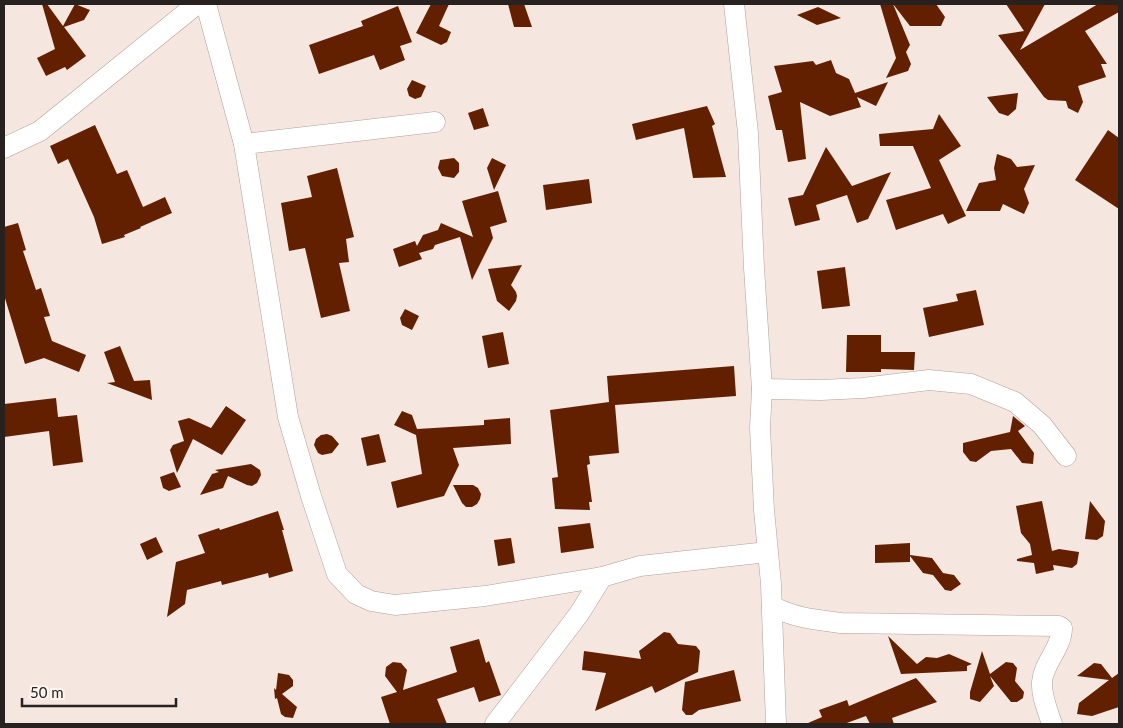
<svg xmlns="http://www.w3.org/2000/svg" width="1123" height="728" viewBox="0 0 1123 728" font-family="Lato,sans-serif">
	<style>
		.building { fill: #622000 }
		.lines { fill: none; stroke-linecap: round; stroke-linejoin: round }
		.street-casing { stroke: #b0a19c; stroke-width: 21 }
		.street { stroke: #fff; stroke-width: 20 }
	</style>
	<rect width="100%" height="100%" fill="#f6e6e0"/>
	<g class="building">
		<polygon points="42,4 47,4 63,26 75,4 90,10 84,20 64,27 86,56 67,70 65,67 46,76 37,58 55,49"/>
		<polygon points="431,4 449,4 439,26 451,32 447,42 441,45 416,33"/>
		<polygon points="508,4 524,4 532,27 514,27"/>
		<polygon points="880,4 893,4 910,45 906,52 911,64 908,71 886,78 896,58"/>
		<polygon points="893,4 936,4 945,17 941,26 910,26"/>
		<polygon points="1006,4 1045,4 1020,50 1098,4 1119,4 1119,12 1085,31 1107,64 1101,64 1106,77 1078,86 1083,102 1078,113 1068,108 1066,101 1048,100 1044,97 998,35 1024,31"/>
		<polygon points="398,6 412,42 400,46 405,60 380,70 374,55 319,74 309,45 363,26 361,21"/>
		<polygon points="818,7 841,18 817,25 797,15"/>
		<polygon points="831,60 836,73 849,79 855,93 888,82 876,106 857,97 861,107 830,116 800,102 806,159 788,162 782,130 776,130 768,96 782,92 774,66 813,61 816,65"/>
		<polygon points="412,80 426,86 421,97 415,99 409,96 407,89"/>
		<polygon points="1018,93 1016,109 1008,116 999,113 987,97"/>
		<polygon points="707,106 715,124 712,126 726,177 693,178 684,128 636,140 632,124"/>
		<polygon points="483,108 489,126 474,130 468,113"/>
		<polygon points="939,114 961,146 939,160 966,216 948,224 943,214 896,230 886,200 931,188 913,146 880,146 879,134 933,129"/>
		<polygon points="95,125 117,174 127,170 143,207 165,197 172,213 140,227 141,228 124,235 125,237 102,244 94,217 68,159 58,164 50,146"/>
		<polygon points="1108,130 1119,138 1119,209 1075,180"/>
		<polygon points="826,147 852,186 891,172 868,219 857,223 847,195 816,205 820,220 795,226 788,198 803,195"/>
		<polygon points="997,154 1011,159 1017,167 1035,165 1024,189 1029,203 1024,214 1003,204 1000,211 966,211 979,183 996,180 994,168"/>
		<polygon points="454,158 459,163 459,172 454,178 442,176 438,168 440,160"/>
		<polygon points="492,158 506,165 494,190 487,168"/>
		<polygon points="337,168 354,237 346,239 349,262 339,263 350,311 321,318 305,248 289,251 281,203 312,197 307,176"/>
		<polygon points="589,179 592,203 546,210 543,185"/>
		<polygon points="498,191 507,222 490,227 493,238 472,280 460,237 435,245 433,249 419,253 422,259 399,267 393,249 415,241 417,246 423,235 438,230 441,223 473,237 462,201"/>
		<polygon points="18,223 26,250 23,251 36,290 41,288 50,316 44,317 52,341 86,355 79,372 44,358 25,364 4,295 4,227"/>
		<polygon points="522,265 511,285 516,292 517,296 516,301 509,311 497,301 488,269"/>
		<polygon points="845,267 850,306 822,309 817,271"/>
		<polygon points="976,290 984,325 929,337 923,308 958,301 956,294"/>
		<polygon points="405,309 419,316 412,330 402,325 400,318"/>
		<polygon points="503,332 509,364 488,368 482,336"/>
		<polygon points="847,335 881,335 881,352 915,352 914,370 881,369 881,372 846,372"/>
		<polygon points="120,346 134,381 150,380 152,400 107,383 115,382 104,352"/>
		<polygon points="734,366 736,396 615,405 619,453 589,456 590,464 587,465 592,502 589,502 590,510 555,509 552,478 558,477 550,410 609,402 607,376"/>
		<polygon points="56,398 58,417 77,415 83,462 53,466 49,431 4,437 4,404"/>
		<polygon points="226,406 246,420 222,455 193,439 177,473 170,450 173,445 184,441 178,421 189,418 211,428"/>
		<polygon points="402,411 412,415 417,429 484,425 484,420 510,418 511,444 453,448 459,465 444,496 397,508 391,482 422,474 416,435 394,425"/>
		<polygon points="1013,416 1025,426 1018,431 1034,453 1033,464 1022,463 1011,449 991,451 976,462 970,461 963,452 963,443 1010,432"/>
		<polygon points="327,434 332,436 339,444 332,453 322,455 318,453 314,445 316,439 321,435"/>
		<polygon points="379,434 386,462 367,466 361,438"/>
		<polygon points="251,464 260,470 261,475 257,483 252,486 247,485 228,476 223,488 200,495 212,474 219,472 215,470"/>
		<polygon points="174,472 181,487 169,491 163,488 160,477"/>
		<polygon points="453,485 473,485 478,488 481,494 480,499 477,504 472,507 466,507 462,503"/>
		<polygon points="1042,501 1052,551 1059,549 1079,552 1077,564 1072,568 1053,565 1054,570 1036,574 1034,563 1017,561 1017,559 1032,555 1030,544 1021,533 1016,506"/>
		<polygon points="1090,501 1105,521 1103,536 1097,540 1085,539"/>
		<polygon points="278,511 284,530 282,530 293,571 269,578 268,573 222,585 221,581 187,590 185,604 167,617 176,562 205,553 198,535 219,528 220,530"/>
		<polygon points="590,523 594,548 561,553 558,527"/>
		<polygon points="156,537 163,552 147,560 140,544"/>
		<polygon points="511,538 515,563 498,566 494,540"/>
		<polygon points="910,543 910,555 932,558 943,573 954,575 961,584 951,591 945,590 933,575 923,573 910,556 910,562 875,563 875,545"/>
		<polygon points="664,632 670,633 678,644 696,646 700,651 698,672 655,693 652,686 595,711 606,673 582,670 584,651 641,659 639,651"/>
		<polygon points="888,636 917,664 926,657 937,658 949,654 972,664 967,666 967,671 901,674"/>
		<polygon points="479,639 486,663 489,661 501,695 479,702 474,687 437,699 447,724 390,724 381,697 397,692 385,676 386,667 393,662 401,663 407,670 403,690 457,672 450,647"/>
		<polygon points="982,651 990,674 1006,662 1013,663 1017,668 1015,681 1024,692 1023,698 1017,702 1011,702 990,676 994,686 980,702 970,699 970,692"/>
		<polygon points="1094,663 1101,664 1112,678 1119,673 1119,707 1092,716 1077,714 1079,703 1109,680 1077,676"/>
		<polygon points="734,670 741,701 699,710 692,715 686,715 682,710 685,682"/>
		<polygon points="278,673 289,675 293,680 293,686 282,694 297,707 293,718 285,717 281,714 277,698 275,699 274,688 276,690"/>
		<polygon points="916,678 937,702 892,718 894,724 870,724 866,716 844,724 809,724 808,723 822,717 819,710 847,700 849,706"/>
	</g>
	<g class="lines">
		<defs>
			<g id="street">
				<polyline points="206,4 244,144 288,417 311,496 337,574 356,594 371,601 395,605 485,596 602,577"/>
				<polyline points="734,4 748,133 754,268 762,389 760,428 764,510 771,584 776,724"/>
				<polyline points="244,144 435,122"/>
				<polyline points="4,148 40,131 197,4"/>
				<polyline points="762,389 821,390 863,388 929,380 971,384 1015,402 1042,425 1066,456"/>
				<path d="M772,606C794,618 817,620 841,623L1059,626L1062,628C1062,648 1043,663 1042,682C1041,696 1048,711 1052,724"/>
				<polyline points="495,724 579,614 602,577 640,566 767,552"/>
			</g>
		</defs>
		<use href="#street" class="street-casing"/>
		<use href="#street" class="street"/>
	</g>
	<rect width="1123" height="728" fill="none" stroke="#272220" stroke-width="10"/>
	<path d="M22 698v8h154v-8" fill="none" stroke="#272220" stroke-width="2.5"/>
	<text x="30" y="698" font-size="15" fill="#272220" stroke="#fef5f1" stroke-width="4" paint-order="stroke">50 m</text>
</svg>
